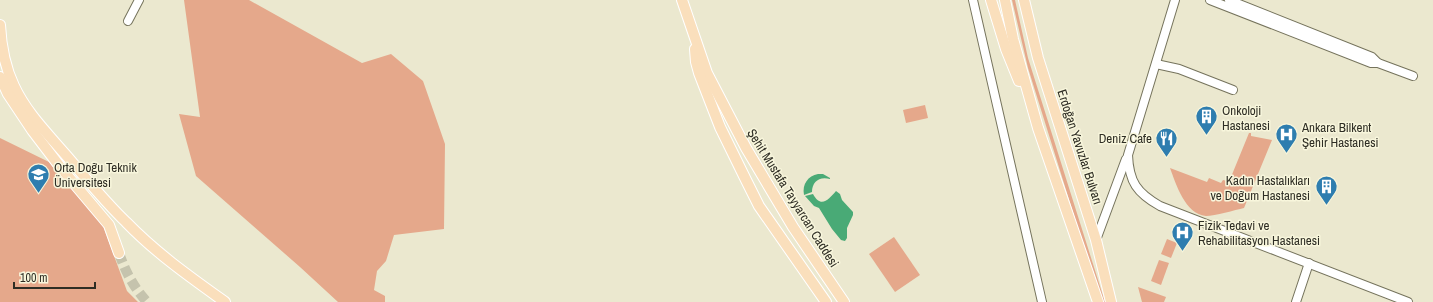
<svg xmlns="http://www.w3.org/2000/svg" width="1433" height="302" viewBox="0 0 1433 302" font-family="'Archivo Narrow',sans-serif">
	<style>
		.green { fill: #e5a88b }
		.water { fill: #49aa76 }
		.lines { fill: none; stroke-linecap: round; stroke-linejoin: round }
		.major-tunnel { stroke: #c5c3ad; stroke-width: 10; stroke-dasharray: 10 5; stroke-linecap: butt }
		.minor-casing { stroke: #75735c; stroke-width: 10 }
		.major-casing { stroke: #fff; stroke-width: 12 }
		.minor { stroke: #fff; stroke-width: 8 }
		.major { stroke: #fadfbc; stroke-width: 10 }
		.labels { text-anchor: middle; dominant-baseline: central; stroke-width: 3; stroke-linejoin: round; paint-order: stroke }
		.poi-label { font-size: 13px; fill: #2e2d24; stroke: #f8f6dc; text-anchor: start }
		.street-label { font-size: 13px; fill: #2e2d24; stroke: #f8f6dc }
	</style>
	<rect width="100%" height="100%" fill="#ebe8cf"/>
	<g class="green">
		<polygon points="184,0 249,0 362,63 391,54 423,81 445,144 444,229 394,235 386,261 377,271 374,290 385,296 385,302 338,302 300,267 196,176 179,114 200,117"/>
		<polygon points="1012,0 1015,0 1028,58 1105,302 1101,302 1028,68"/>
		<polygon points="925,105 928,118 906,123 903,110"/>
		<path d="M1249,133H1251V136L1272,140L1244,208C1235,210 1215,216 1206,216C1185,214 1176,184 1170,168L1207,182L1209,178L1221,183L1223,180L1227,181L1231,177Z"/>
		<polygon points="0,138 49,162 103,226 127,291 138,302 0,302"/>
		<polygon points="894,237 920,275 895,292 869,254"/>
		<polygon points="1167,239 1177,243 1171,258 1161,254"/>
		<polygon points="1159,260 1169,263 1161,285 1151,281"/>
		<polygon points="1138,287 1166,297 1164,302 1142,302"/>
	</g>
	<g class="water">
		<path d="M818,174H823L830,178V179C819,176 812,182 812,192L804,195C802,184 808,176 818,174Z"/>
		<path d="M836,191L840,194L842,200L853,212V215L847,228V238L845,241L841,240L832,229L819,208L814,206L805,196L813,194C821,209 829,199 836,191Z"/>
	</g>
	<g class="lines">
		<path class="major-tunnel" d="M119,253C126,273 133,286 147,302"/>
		<defs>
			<g id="minor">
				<polyline points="973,0 1042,302"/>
				<path d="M1175,0L1128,155C1129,182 1137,193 1160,206L1408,302"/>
				<polyline points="1210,0 1371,63 1378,63"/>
				<polyline points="1229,0 1372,57 1378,63 1413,76"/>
				<polyline points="128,21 139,0"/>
				<polyline points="1156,64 1179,69 1233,90"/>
				<polyline points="1096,240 1126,159"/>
				<polyline points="1296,302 1309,263"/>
			</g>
			<g id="major">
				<polyline points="682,0 707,73 746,148 793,227 844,302"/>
				<polyline points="991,0 1006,49 1019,81"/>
				<polyline points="1005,0 1013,39 1038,128 1098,302"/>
				<polyline points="1024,0 1038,58 1096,240 1111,302"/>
				<path d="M0,25C1,45 5,67 14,86C26,112 47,133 65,154C85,177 104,201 126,222C156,253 190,277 225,302"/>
				<polyline points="695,49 696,62 699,73 720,127 745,178 759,206 826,302"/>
				<polyline points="0,77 8,94 32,130 61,168 109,225 119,253"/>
			</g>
		</defs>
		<use href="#minor" class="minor-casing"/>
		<use href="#major" class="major-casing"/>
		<use href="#minor" class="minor"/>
		<use href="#major" class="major"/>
	</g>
	<defs>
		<symbol id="building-pin" viewBox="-11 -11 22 30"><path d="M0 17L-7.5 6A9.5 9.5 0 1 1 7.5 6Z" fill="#2e7daf" stroke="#f8f6dc"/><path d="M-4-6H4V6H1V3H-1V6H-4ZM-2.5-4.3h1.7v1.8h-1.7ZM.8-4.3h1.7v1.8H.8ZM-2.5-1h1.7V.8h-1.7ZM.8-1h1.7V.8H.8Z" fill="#fff"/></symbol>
		<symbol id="hospital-pin" viewBox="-11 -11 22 30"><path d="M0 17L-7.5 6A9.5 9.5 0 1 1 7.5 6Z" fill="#2e7daf" stroke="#f8f6dc"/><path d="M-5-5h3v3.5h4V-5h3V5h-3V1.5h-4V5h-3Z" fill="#fff"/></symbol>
		<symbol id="restaurant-pin" viewBox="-11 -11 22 30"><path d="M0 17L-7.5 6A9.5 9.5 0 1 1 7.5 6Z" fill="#2e7daf" stroke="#f8f6dc"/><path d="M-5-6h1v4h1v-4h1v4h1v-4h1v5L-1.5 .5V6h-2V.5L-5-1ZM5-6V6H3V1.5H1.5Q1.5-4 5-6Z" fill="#fff"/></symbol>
		<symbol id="university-pin" viewBox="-11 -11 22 30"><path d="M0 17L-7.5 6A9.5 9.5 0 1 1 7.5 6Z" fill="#2e7daf" stroke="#f8f6dc"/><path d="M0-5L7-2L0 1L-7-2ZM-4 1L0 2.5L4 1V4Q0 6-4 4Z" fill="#fff"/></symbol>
	</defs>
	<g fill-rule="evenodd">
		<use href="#building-pin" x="1194" y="104" width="25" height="34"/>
		<use href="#hospital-pin" x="1274" y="122" width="25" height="34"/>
		<use href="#restaurant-pin" x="1154" y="126" width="25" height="34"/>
		<use href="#university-pin" x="26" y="162" width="25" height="34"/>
		<use href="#building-pin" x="1314" y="174" width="25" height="34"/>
		<use href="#hospital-pin" x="1170" y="220" width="25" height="34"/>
	</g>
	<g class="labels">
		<g class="poi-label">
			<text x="1222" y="110">Onkoloji<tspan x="1222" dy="15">Hastanesi</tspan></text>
			<text x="1302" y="127">Ankara Bilkent<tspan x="1302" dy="15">Şehir Hastanesi</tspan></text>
			<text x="1152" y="138" text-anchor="end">Deniz Cafe</text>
			<text x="54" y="167">Orta Doğu Teknik<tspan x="54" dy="15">Üniversitesi</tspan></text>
			<text x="1310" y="180" text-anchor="end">Kadın Hastalıkları<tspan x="1310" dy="15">ve Doğum Hastanesi</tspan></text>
			<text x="1198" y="225">Fizik Tedavi ve<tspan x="1198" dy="15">Rehabilitasyon Hastanesi</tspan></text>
		</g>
		<g class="street-label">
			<text transform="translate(1080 147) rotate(72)">Erdoğan Yavuzlar Bulvarı</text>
			<text transform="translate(793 198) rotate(58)">Şehit Mustafa Tayyarcan Caddesi</text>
		</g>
	</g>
	<path d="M14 282v6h81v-6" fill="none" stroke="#2e2d24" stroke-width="2"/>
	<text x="20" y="282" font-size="12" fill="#2e2d24" stroke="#f8f6dc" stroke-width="3" paint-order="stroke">100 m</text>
</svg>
